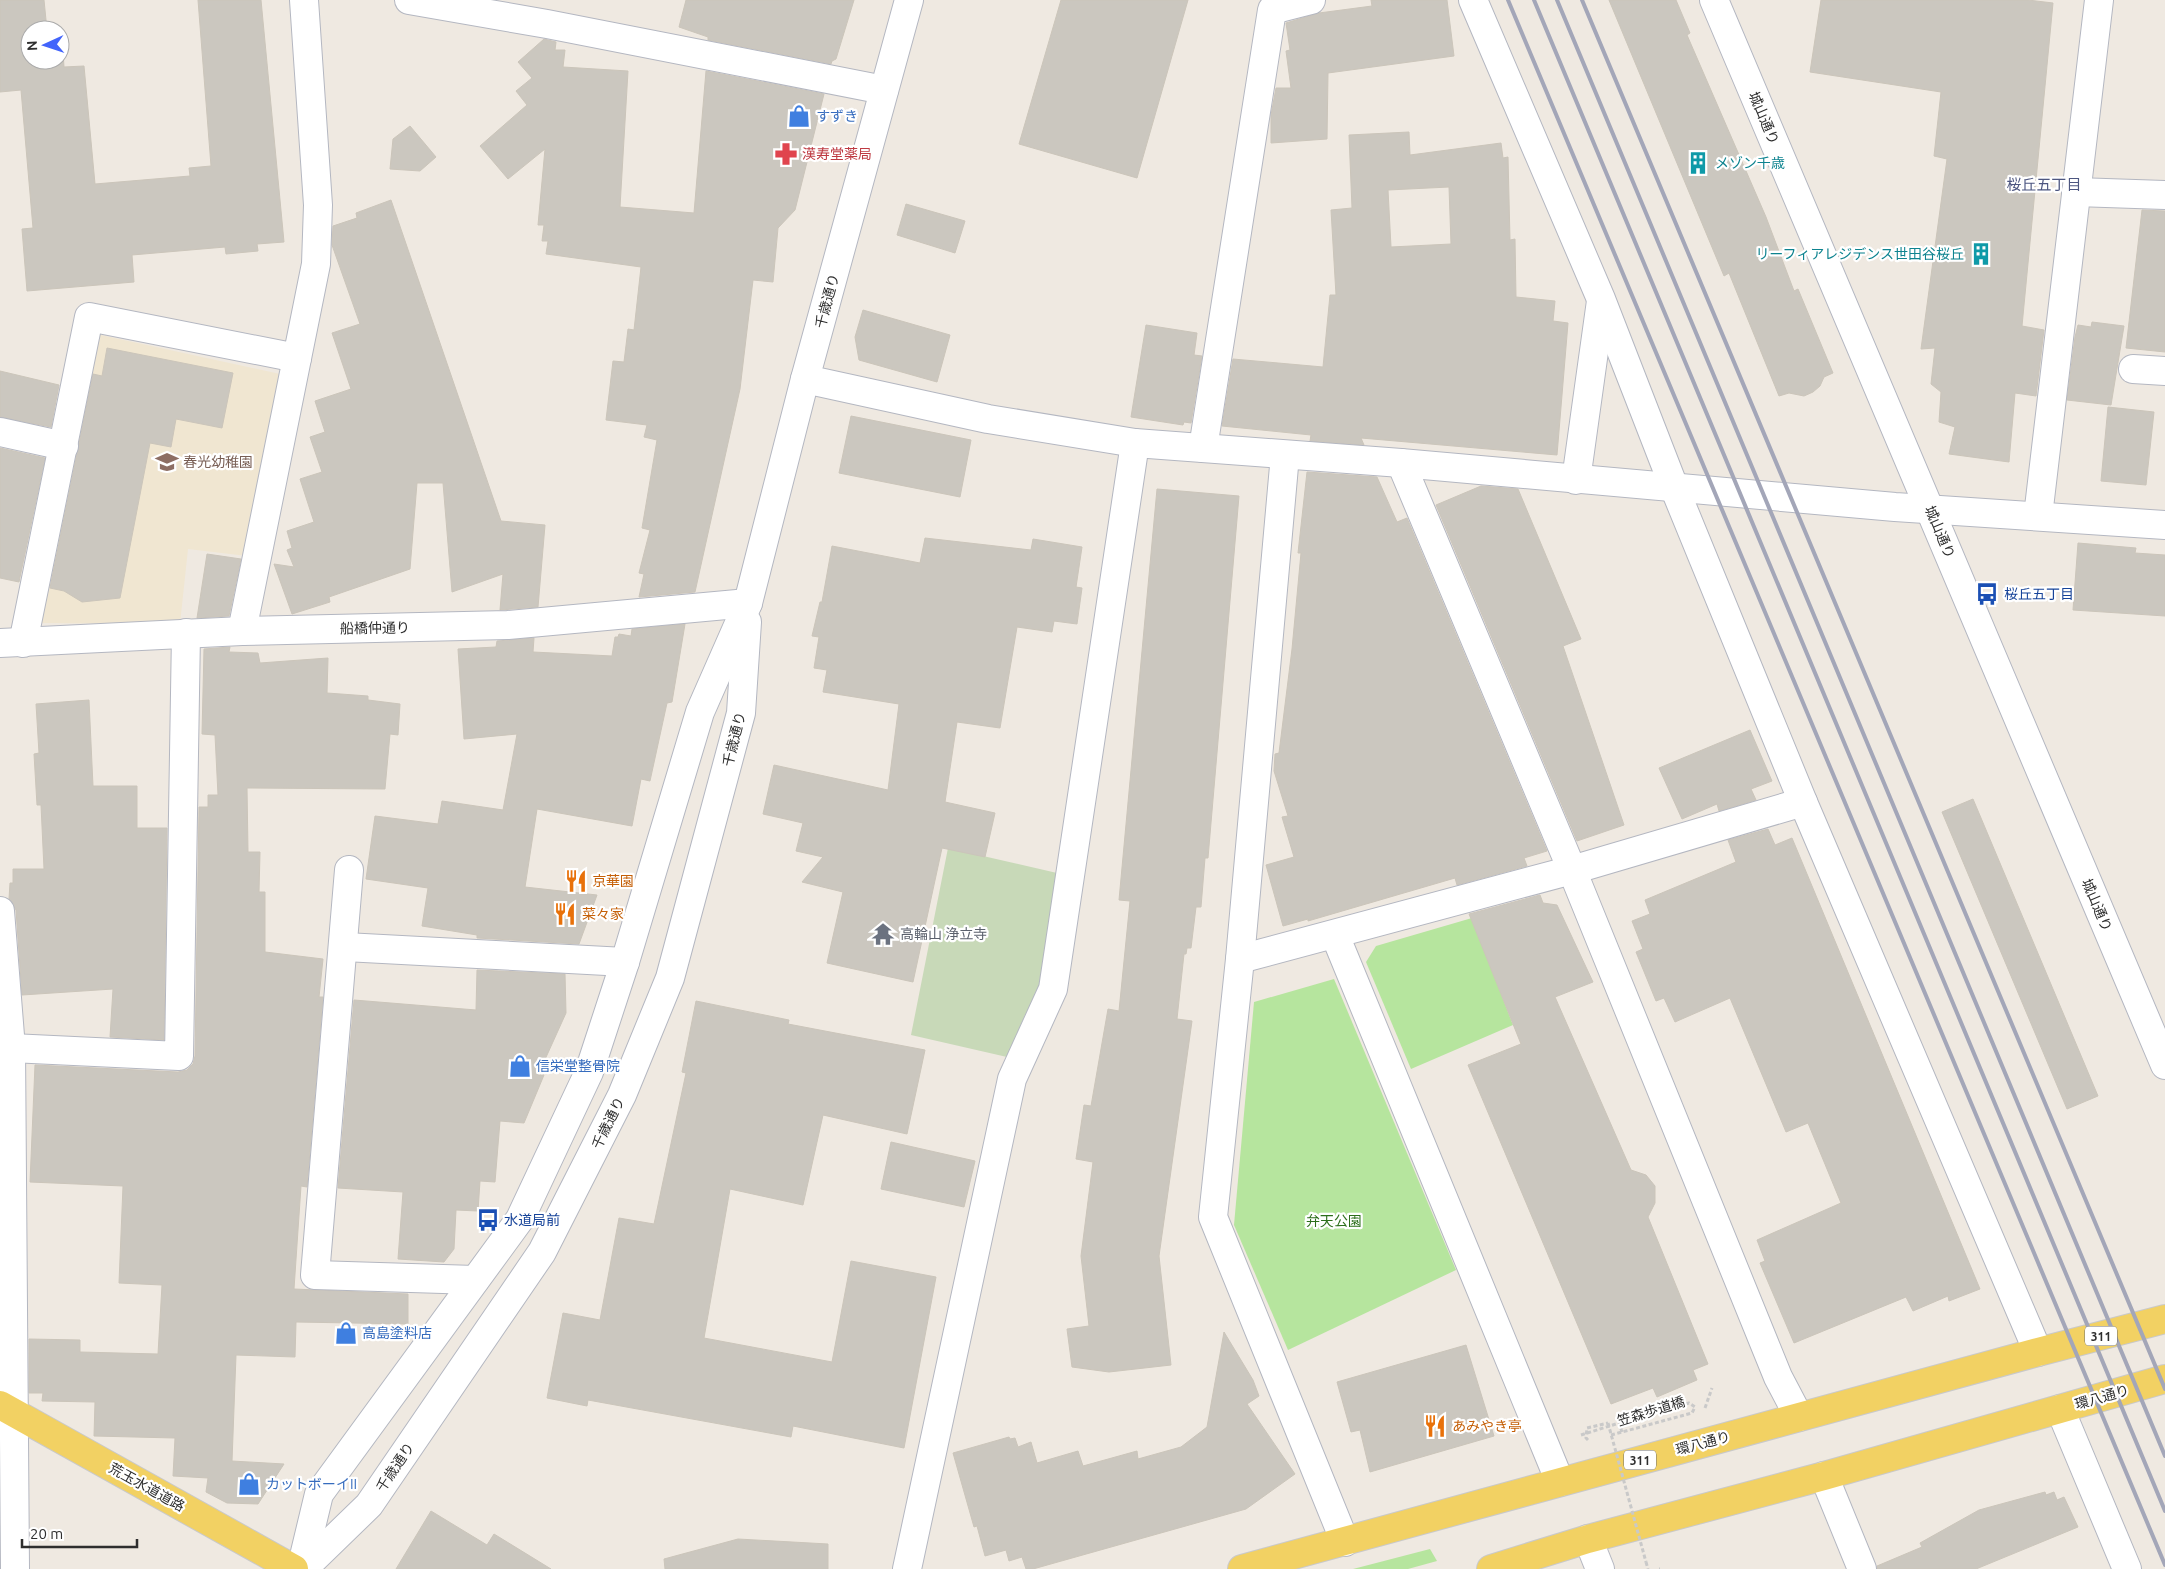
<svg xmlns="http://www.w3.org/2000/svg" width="2165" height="1569" viewBox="0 0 2165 1569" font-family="Ubuntu,'Noto Sans JP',sans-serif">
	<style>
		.education { fill: #f0e6d1 }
		.green { fill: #b6e59e }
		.cemetery { fill: #c8d9b8 }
		.building { fill: #cbc7bf; stroke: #cbc5ba; fill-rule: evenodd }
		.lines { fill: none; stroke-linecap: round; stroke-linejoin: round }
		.minor-casing { stroke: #b4b7c1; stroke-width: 30 }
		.major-casing { stroke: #c9c9c9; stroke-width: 30 }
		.path { stroke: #c9c9c9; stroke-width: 3; stroke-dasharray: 4 2.5; stroke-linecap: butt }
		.minor { stroke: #fff; stroke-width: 28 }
		.major { stroke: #f2d163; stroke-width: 28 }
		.rail { stroke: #a3a6b8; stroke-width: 4 }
		.path-bridge { stroke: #c9c9c9; stroke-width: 3; stroke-dasharray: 4 2.5; stroke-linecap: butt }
		.labels { text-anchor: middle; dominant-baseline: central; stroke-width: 4.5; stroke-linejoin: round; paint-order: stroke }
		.shield { fill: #fff; stroke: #6d6d6d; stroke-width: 1 }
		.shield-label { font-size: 12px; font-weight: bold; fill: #2e2e2e }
		.shop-label { font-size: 14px; fill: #366cbe; stroke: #fff; text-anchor: start }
		.street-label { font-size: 14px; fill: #2e2e2e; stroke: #fff }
		.health-label { font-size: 14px; fill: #be3a42; stroke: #fff; text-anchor: start }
		.culture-label { font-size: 14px; fill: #0d838f; stroke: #fff; text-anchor: start }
		.education-label { font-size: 14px; fill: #785e54; stroke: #fff; text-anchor: start }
		.transit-label { font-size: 14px; fill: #164399; stroke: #fff; text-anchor: start }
		.food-label { font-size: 14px; fill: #c56008; stroke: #fff; text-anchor: start }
		.worship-label { font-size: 14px; fill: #5b616d; stroke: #fff; text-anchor: start }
		.park-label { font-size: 14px; fill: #2c6e1b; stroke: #fff }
		.neighbourhood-label { font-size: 15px; fill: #4d5680; stroke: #fff }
	</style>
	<rect width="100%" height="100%" fill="#efe9e1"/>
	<polygon class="education" points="96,334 280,374 247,556 188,549 180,624 37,623"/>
	<g class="green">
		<polygon points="1472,918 1513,1025 1411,1069 1366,962 1376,946"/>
		<polygon points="1334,979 1456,1270 1288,1350 1234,1225 1254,1002"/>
		<polygon points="1430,1549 1437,1561 1408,1569 1353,1569"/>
	</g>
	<polygon class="cemetery" points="948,848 1057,873 1042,986 1025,1015 1007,1057 911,1035"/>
	<g class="building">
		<polygon points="0,0 44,0 47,30 30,30 30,60 60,60 60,53 63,52 64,67 84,66 95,184 190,176 189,168 211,166 198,0 261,0 284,242 257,244 258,251 226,254 225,247 132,255 134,282 27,291 22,229 33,228 21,90 0,92"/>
		<polygon points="686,0 854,0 836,59 832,61 831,64 708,40 708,37 679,27"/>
		<polygon points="1061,0 1188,0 1137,178 1019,144"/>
		<polygon points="1371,0 1447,0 1454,56 1328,73 1327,139 1271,143 1271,115 1276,88 1291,88 1286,51 1290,50 1286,23 1319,13 1372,6"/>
		<polygon points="1609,0 1676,0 1690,33 1687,35 1766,217 1794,291 1798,289 1833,373 1824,377 1820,386 1813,392 1804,396 1789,393 1779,396 1729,273 1724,276"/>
		<polygon points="1821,0 2028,0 2053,3 2022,326 2044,330 2036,396 2015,393 2009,462 1949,454 1955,427 1939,422 1941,392 1931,384 1935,348 1921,349 1947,159 1934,156 1941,92 1810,72"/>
		<polygon points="544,39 556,42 555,50 565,50 563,67 628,71 620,207 694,213 706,71 824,94 795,210 778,228 773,282 753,280 740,389 695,592 639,597 644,574 639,573 650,530 642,528 657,440 644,437 647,425 606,420 613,361 624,362 628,329 634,330 641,267 546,254 548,241 542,241 544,225 538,225 545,149 508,179 480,146 527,105 516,91 532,78 518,62"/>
		<polygon points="410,126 436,157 420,171 390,169 393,139"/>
		<path d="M1409,132L1410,155L1501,143L1503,158L1508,157L1510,240L1515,239L1516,297L1555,301L1553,321L1568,323L1557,455L1361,438L1364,445L1310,441L1311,435L1222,426L1233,359L1323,367L1330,295H1336L1331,210L1352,208L1349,135ZM1449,187L1451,244L1391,247L1388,190Z"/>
		<polygon points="391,200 501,521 545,525 538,607 500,610 503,574 452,592 443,483 417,483 410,569 329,597 330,602 292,614 274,564 294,567 287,550 292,548 287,531 314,522 300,479 322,472 310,437 325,432 315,401 351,389 332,333 360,324 332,245 333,226 357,218 356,213"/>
		<polygon points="906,204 965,221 955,253 897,235"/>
		<polygon points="2142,210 2165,211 2165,352 2126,348"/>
		<polygon points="863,310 950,335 937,382 859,360 855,337"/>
		<polygon points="2092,322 2124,326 2111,405 2067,400 2075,337 2078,325 2091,327"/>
		<polygon points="1146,325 1197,333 1194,355 1202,356 1191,423 1184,422 1183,425 1131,417"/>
		<polygon points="107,348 233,373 222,428 176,419 171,447 150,443 120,598 82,602 64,591 50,588 93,374 102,376"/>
		<polygon points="0,371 59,385 51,427 0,417"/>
		<polygon points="2108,407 2154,412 2146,485 2101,481"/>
		<polygon points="851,416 971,440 960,497 839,473"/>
		<polygon points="0,448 45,458 19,582 0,578"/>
		<polygon points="1307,472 1377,477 1397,522 1407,518 1547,851 1524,858 1527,866 1457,885 1455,878 1308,921 1308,919 1283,926 1266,865 1294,857 1282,817 1288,816 1274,771 1275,754 1279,753 1292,649 1301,553 1298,553"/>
		<polygon points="1481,486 1518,489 1581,639 1563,646 1624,825 1577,841 1436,505"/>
		<polygon points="1157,489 1239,496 1208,858 1205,858 1201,907 1196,907 1191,948 1187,948 1186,954 1184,954 1177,1019 1192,1021 1159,1256 1171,1365 1109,1372 1072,1367 1067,1329 1089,1326 1081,1256 1093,1162 1076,1159 1084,1105 1091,1106 1108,1009 1119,1011 1130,901 1119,900"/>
		<polygon points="925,538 1031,550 1033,539 1082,547 1076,587 1082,588 1077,624 1054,621 1052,632 1017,627 1000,728 957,722 945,802 995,813 985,857 942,848 913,982 827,963 843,892 802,882 823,857 796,851 803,823 763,814 774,765 888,790 899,704 823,692 827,670 814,668 819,637 812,636 820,602 822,602 832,546 920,563"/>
		<polygon points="2078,543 2136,548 2135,553 2165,555 2165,616 2073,610"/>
		<polygon points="207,554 241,559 229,616 197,618"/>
		<polygon points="685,624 672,702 667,703 650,781 641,779 632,826 537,809 525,887 597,895 579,944 477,938 477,935 422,926 428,888 366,879 375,816 438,824 442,801 503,810 517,734 464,739 458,649 496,647 497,641 534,638 533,652 612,656 615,637 618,637 619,634 631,636 632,629"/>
		<polygon points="230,647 229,652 258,653 260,663 328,658 327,693 368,696 368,700 400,704 398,735 390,734 385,789 247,788 248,852 260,852 259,892 265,892 265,952 323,959 319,997 323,997 307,1187 301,1186 294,1289 408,1294 408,1324 296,1322 295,1357 236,1355 232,1461 284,1464 258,1504 227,1503 206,1492 208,1478 173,1476 175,1438 94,1436 95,1402 42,1401 43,1393 29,1393 29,1339 80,1340 80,1352 158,1354 162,1285 119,1283 123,1186 30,1182 35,1065 178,1072 187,1070 193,1064 195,1056 199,807 208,807 208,795 218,795 215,735 202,734 204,649"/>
		<polygon points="89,700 93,786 137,786 137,828 167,828 164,1040 110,1037 113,989 22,995 16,910 9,899 10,883 13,883 13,869 44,869 41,805 37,805 34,754 39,753 36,704"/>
		<polygon points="1750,730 1772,781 1751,789 1756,800 1719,811 1717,804 1682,819 1659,768"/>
		<polygon points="1973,799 2098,1096 2067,1109 1942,812"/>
		<polygon points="1768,829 1775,845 1792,838 1980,1289 1949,1301 1948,1296 1913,1311 1906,1297 1794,1343 1760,1263 1765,1261 1757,1240 1841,1203 1808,1123 1786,1132 1730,998 1675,1022 1664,998 1656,1001 1636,952 1643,949 1632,921 1650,914 1645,900 1736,862 1728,840"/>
		<polygon points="1540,895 1543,903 1557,905 1593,982 1555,997 1631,1170 1646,1175 1655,1186 1655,1203 1648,1217 1708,1364 1693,1370 1697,1380 1657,1397 1653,1388 1611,1404 1468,1065 1521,1044 1469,914"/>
		<polygon points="477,970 565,974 566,1013 538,1075 544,1075 524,1123 500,1121 495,1182 480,1181 478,1211 456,1210 454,1249 444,1262 398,1259 403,1192 338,1188 354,1000 476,1010"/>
		<polygon points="696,1001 789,1020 788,1024 925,1050 907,1134 823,1115 803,1205 730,1189 704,1338 832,1362 851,1261 936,1277 904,1448 793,1426 791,1437 588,1400 587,1406 547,1398 563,1313 600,1320 619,1218 654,1224 686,1073 682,1072"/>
		<polygon points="891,1142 975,1161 964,1207 881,1189"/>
		<polygon points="1224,1332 1253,1380 1259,1396 1247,1404 1295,1474 1246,1509 1033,1569 1026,1569 1022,1557 1009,1561 1006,1550 985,1556 977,1526 974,1527 953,1453 1009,1437 1010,1439 1015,1438 1018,1447 1031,1442 1037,1463 1078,1451 1083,1466 1137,1451 1138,1459 1181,1447 1207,1427"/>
		<polygon points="1466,1345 1494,1436 1370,1472 1360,1430 1351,1432 1337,1382"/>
		<polygon points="2045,1492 2046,1495 2054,1492 2057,1500 2064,1497 2078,1527 1976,1569 1877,1569 1877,1566 1922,1547 1920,1543 1979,1510"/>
		<polygon points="431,1511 487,1545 494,1534 551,1569 396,1569"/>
		<polygon points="738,1539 828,1544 828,1569 665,1569 664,1559"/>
	</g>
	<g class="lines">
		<defs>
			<g id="minor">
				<polyline points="409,0 547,24 884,90"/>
				<polyline points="1473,0 1601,299 1674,487 1803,802 2038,1352"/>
				<polyline points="1714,0 2165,1065"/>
				<polyline points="2076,192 2165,195"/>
				<polyline points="2133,369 2165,371"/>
				<polyline points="805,379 988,419 1135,443 1401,463 1895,507 2165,525"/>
				<polyline points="0,432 64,446"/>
				<polyline points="1203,448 1272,10 1311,0"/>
				<polyline points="1285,455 1240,959 1213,1217 1345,1542"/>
				<polyline points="1401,463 1572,870 1778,1377 1799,1417"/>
				<polyline points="1576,480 1601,301"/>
				<polyline points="2038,516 2099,0"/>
				<polyline points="242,631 316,264 318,205 304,0"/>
				<polyline points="0,643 242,631 508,625 748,603"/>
				<polyline points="23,643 89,317 297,358"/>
				<polyline points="349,870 315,1275 475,1280"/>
				<polyline points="0,911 11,1048 15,1569"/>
				<polyline points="1335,935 1560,1482"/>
				<polyline points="345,947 625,962"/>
				<polyline points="1240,959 1572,870 1803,802"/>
				<polyline points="11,1048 179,1056 186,633"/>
				<polyline points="2060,1409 2127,1569"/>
				<polyline points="1824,1476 1862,1569"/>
				<polyline points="1588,1539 1600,1569"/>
				<polyline points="301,1569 319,1494 520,1219 589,1072 625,962 700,712 748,603 805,379 909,0"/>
				<polyline points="303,1569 369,1505 542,1252 622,1095 670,978 741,713 747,622"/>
				<polyline points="907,1569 1012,1079 1053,989 1135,443"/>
			</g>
			<g id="major">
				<polyline points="0,1405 294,1569"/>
				<polyline points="1242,1569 2038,1352 2165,1319"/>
				<polyline points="1491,1569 1588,1539 1824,1476 2165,1379"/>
			</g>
		</defs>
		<use href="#minor" class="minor-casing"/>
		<use href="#major" class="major-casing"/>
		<g class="path">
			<polyline points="1705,1408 1712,1388"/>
			<polyline points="1581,1435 1619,1423 1622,1432"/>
			<polyline points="1588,1440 1586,1438 1587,1428 1608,1423"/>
			<polyline points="1646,1562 1648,1569"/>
			<polyline points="1659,1569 1660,1569"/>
		</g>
		<use href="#minor" class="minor"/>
		<use href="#major" class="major"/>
		<g class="rail">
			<polyline points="1508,0 2165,1565"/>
			<polyline points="1534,0 2165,1511"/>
			<polyline points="1557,0 2165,1456"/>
			<polyline points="1582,0 2165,1389"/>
		</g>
		<g class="path-bridge">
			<polyline points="1608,1423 1646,1562"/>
			<polyline points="1611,1435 1692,1413 1695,1407 1689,1403 1619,1423"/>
		</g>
	</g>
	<defs>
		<symbol id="shop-bare" viewBox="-9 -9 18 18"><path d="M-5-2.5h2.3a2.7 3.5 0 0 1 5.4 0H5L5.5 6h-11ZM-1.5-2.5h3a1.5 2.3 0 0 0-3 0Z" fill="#3f7fe0" stroke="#fff" stroke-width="2.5" paint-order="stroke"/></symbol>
		<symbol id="pharmacy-bare" viewBox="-9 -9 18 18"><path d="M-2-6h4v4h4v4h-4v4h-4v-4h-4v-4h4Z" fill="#e0444e" stroke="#fff" stroke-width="2.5" paint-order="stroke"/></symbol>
		<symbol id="building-bare" viewBox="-9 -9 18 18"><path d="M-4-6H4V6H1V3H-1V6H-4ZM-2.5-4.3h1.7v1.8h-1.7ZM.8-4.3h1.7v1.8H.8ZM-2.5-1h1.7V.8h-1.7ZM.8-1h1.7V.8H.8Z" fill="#0f9aa8" stroke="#fff" stroke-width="2.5" paint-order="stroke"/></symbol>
		<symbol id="school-bare" viewBox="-9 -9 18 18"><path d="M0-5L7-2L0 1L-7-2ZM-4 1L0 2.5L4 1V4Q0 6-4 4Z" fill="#8d6e63" stroke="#fff" stroke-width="2.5" paint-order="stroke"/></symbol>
		<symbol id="bus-bare" viewBox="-9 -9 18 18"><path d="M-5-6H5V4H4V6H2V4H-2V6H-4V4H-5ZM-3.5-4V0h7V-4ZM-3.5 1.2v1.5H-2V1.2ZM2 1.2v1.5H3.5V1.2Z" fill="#1a4fb4" stroke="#fff" stroke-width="2.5" paint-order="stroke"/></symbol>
		<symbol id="restaurant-bare" viewBox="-9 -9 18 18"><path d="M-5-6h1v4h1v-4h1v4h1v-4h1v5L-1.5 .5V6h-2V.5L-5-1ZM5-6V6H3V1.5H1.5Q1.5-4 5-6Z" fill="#e8710a" stroke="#fff" stroke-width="2.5" paint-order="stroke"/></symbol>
		<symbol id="temple-bare" viewBox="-9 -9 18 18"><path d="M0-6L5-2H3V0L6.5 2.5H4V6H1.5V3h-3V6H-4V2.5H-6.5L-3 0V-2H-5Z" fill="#6b7280" stroke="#fff" stroke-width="2.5" paint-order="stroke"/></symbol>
	</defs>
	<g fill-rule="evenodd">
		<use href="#shop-bare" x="783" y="100" width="32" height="32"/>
		<use href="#pharmacy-bare" x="770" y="138" width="32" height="32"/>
		<use href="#building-bare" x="1682" y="147" width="32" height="32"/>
		<use href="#building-bare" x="1965" y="238" width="32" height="32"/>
		<use href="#school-bare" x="151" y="446" width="32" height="32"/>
		<use href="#bus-bare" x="1971" y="578" width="32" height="32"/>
		<use href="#restaurant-bare" x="560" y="865" width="32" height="32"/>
		<use href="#restaurant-bare" x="549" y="898" width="32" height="32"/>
		<use href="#temple-bare" x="867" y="918" width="32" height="32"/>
		<use href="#shop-bare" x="504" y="1050" width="32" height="32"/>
		<use href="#bus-bare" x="472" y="1204" width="32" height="32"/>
		<use href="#shop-bare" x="330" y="1317" width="32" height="32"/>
		<use href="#restaurant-bare" x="1419" y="1410" width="32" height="32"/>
		<use href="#shop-bare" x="233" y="1468" width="32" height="32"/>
	</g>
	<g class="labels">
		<g class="shield">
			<rect x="2085" y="1326.5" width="32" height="19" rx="4"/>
			<rect x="1624" y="1450.5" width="32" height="19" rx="4"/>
		</g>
		<g class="shield-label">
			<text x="2101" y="1336">311</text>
			<text x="1640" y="1460">311</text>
		</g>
		<g class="shop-label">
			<text x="816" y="116">すずき</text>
			<text x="536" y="1066">信栄堂整骨院</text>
			<text x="362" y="1333">高島塗料店</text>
			<text x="266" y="1484">カットボーイII</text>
		</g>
		<g class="street-label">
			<text transform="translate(1764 118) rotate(67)">城山通り</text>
			<text transform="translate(827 301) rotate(-75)">千歳通り</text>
			<text transform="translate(1940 532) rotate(67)">城山通り</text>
			<text transform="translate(375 628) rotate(-1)">船橋仲通り</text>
			<text transform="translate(734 739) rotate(-76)">千歳通り</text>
			<text transform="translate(2097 905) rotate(67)">城山通り</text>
			<text transform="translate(608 1123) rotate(-64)">千歳通り</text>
			<text transform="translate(2102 1397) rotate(-16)">環八通り</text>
			<text transform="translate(1651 1411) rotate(-17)">笠森歩道橋</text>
			<text transform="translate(1703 1443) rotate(-15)">環八通り</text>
			<text transform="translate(395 1467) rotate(-56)">千歳通り</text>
			<text transform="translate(147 1487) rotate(29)">荒玉水道道路</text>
		</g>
		<g class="health-label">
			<text x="802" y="154">漢寿堂薬局</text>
		</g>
		<g class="culture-label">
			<text x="1715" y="163">メゾン千歳</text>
			<text x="1964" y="254" text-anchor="end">リーフィアレジデンス世田谷桜丘</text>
		</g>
		<g class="education-label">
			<text x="183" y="462">春光幼稚園</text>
		</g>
		<g class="transit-label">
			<text x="2004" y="594">桜丘五丁目</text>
			<text x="504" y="1220">水道局前</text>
		</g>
		<g class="food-label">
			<text x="592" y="881">京華園</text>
			<text x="582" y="914">菜々家</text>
			<text x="1452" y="1426">あみやき亭</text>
		</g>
		<g class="worship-label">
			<text x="900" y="934">高輪山 浄立寺</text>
		</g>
		<g class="park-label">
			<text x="1334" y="1221">弁天公園</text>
		</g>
		<g class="neighbourhood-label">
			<text x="2044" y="184">桜丘五丁目</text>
		</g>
	</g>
	<g transform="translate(45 45) rotate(267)"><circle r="24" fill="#ffffff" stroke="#ababab"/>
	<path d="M0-4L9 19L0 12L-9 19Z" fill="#4264fb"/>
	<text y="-8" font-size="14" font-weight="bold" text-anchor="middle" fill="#2e2e2e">N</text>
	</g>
	<path d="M22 1539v8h115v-8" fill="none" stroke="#2e2e2e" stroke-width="2.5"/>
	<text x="30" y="1539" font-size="15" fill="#2e2e2e" stroke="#ffffff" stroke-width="4" paint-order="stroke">20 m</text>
</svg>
